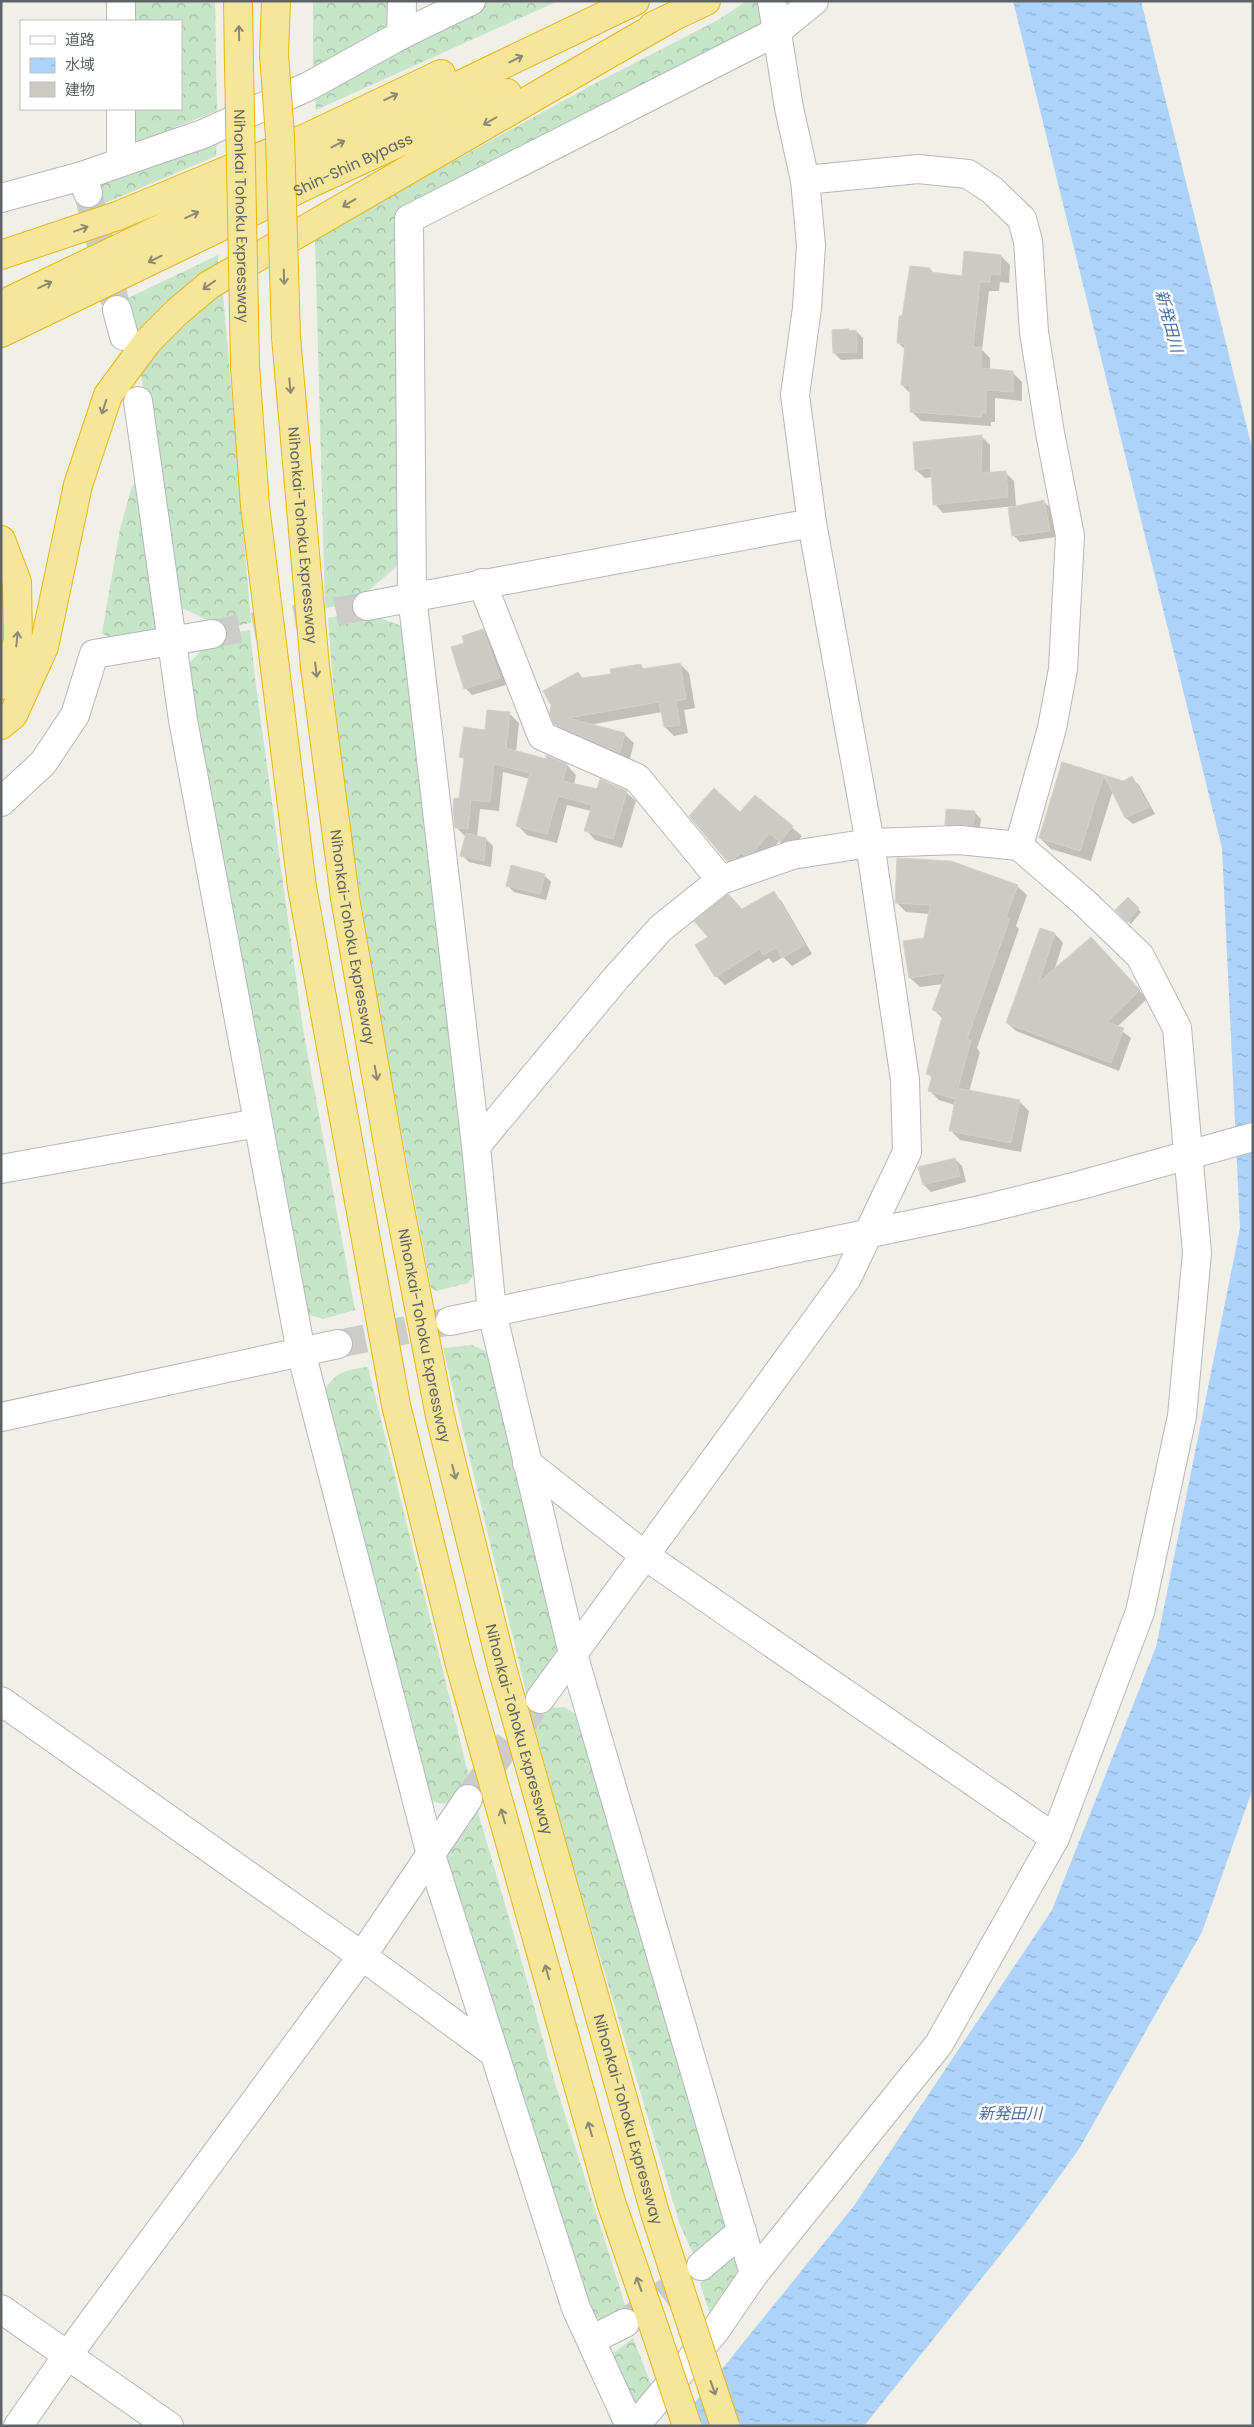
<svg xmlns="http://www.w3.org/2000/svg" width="1254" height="2427" viewBox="0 0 1254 2427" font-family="Poppins,'Noto Sans JP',sans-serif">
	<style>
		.forest { fill: url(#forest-crowns) }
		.water { fill: url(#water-ripples) }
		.shadow { fill: #0003 }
		.building { fill: #cccac4; stroke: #d5d1c6 }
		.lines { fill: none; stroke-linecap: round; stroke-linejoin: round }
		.minor-tunnel { stroke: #ccccc8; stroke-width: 28; stroke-dasharray: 28 14; stroke-linecap: butt }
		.minor-casing { stroke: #b5b7bb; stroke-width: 30 }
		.highway-casing { stroke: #e8b60f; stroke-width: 30 }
		.minor { stroke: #fff; stroke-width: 28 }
		.highway { stroke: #f6e699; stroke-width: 28 }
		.highway-bridge-casing { stroke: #e8b60f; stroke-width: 30; stroke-linecap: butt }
		.highway-bridge { stroke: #f6e699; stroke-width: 28 }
		.oneway { stroke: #8c8a76 }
		.labels { text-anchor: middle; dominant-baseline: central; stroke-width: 5; stroke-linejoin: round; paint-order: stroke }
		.street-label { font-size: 15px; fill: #5f6267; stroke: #fff }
		.water-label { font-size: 16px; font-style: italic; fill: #4b72ac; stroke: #fff }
	</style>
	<defs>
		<pattern id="forest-crowns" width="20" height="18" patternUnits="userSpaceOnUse" patternTransform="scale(1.25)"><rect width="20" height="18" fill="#c6e5c9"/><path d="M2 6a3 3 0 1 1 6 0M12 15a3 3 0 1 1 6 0" fill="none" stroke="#a4bda7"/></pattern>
		<pattern id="water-ripples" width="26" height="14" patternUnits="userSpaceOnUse" patternTransform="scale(1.25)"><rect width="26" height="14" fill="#aed3fa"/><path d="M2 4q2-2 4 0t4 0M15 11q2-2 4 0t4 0" fill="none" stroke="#91afce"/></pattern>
	</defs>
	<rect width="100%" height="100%" fill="#f0efe8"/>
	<g class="forest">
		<polygon points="129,1 215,1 217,111 137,142 129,109 181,109 181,21 129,21"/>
		<polygon points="313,1 394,1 392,19 385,30 313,79"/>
		<polygon points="483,1 558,1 316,110 315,94"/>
		<polygon points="747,1 760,1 768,25 400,216 407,558 364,594 366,601 325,608 315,237 594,84 718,20"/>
		<polygon points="217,135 216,156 98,206 94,195 101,176"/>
		<polygon points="218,255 218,265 132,340 126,299"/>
		<polygon points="223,292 251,623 213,630 214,623 171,603 147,407 141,374 146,361 204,304"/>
		<polygon points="136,482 159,633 116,642 102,633 120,529 132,486"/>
		<path d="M369,610L371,615L408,628L478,1268L468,1283L436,1291L431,1288C389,1066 343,844 328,618Z"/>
		<polygon points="250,630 255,678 303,1029 355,1310 323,1319 307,1314 182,670 216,636"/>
		<polygon points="472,1345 487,1352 496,1362 563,1657 530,1708 443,1348"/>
		<path d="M368,1367L472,1789C456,1801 445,1810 425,1797L324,1392C335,1371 346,1370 368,1367Z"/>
		<polygon points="545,1700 555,1708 564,1707 583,1719 730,2237 696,2260 680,2225 572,1863 536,1732 534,1714"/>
		<polygon points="475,1802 521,1959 554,2080 628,2314 602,2320 589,2312 445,1860 459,1835 471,1824"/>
		<polygon points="735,2257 744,2281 713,2324 700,2283"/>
		<polygon points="633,2338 656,2397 634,2412 605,2360"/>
	</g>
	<polygon class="water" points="1013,1 1141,1 1253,452 1253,1788 1202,1932 1079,2149 1025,2224 864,2426 676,2426 853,2207 1052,1910 1156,1647 1240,1228 1222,848"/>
	<g class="shadow">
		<polygon points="1001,256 1010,265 1009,283 1000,282 999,291 989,291 982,350 990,358 990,370 1012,372 1022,382 1022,401 995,398 995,422 991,422 991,426 921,421 911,411 911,394 902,385 906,350 898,343 903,317 930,269 935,274 963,278"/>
		<polygon points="856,331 863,338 863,359 841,360 834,353"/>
		<polygon points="982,437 990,445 990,474 1005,472 1014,481 1016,506 943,513 935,504 933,477 925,478 916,470 914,443"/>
		<polygon points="1044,502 1051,508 1056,537 1020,542 1013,535"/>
		<polygon points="483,630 490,637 506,685 472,695 465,688 466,644"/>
		<polygon points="680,664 689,673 695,708 684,710 688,733 674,736 665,727 662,712 589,725 624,734 634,743 629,762 565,733 555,724 552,705 578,674 583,679 612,675 641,666 645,670"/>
		<polygon points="509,713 519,723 516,752 547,761 547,757 567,765 576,775 574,785 598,791 626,792 636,801 622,848 595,840 586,830 591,811 567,805 557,843 527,835 517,825 530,779 503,772 499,811 480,809 477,837 486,839 493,846 491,867 469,862 462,855 466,837 456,827 465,761 461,756"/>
		<polygon points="1103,776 1108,781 1124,782 1132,778 1139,785 1155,814 1133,824 1126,818 1113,790 1091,861 1051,849 1040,838"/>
		<polygon points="755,796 802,836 790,850 779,841 763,861 737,870 728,861 741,814"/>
		<polygon points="974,812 981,819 979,832 953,831 946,824"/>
		<polygon points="544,875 551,882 546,900 514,892 507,885"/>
		<polygon points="1017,886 1027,895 1016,926 1019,929 977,1048 980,1052 969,1092 1019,1101 1029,1111 1021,1152 960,1140 950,1130 955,1105 939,1100 930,1091 933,1079 928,1074 943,1019 934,1010 943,984 920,987 910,978 925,939 930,914 906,912 896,902"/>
		<polygon points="774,893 782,902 812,954 792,966 783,957 773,963 769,958 725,985 716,976 742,911"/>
		<polygon points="1128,898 1141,912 1131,924 1116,910"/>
		<polygon points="1041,930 1055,934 1063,943 1054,971 1099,947 1147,999 1117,1027 1131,1038 1119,1071 1016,1031 1007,1023"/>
		<polygon points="955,1159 962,1166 966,1182 931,1192 924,1185"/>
	</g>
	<g class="building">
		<polygon points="964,251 1001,255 1000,275 991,274 990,282 980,282 973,347 981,347 981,368 1013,371 1013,392 986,390 986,413 982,413 982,417 910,412 910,386 901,385 905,344 897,343 899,316 902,316 910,266 930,268 930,272 962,276"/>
		<polygon points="849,329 849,331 856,330 857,352 833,353 832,330"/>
		<polygon points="982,435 981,473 1006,471 1008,497 933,505 931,468 915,470 913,442"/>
		<polygon points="1044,500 1050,531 1012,536 1008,508"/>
		<polygon points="483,629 500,678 464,689 451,647 464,643 462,636"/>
		<polygon points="680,663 686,699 676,701 680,725 664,727 659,702 568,718 625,733 620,753 554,724 550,714 551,705 543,691 578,672 582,678 611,674 610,669 641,664 642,669"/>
		<polygon points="487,710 510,712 506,748 546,759 546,755 567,764 563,781 597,789 600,779 627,791 613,839 584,831 592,805 558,796 547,834 516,826 530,773 494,764 490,802 471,800 468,829 455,828 453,809 454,798 459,798 464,758 459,757 464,727 485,730"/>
		<polygon points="1062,762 1104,775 1080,851 1039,838"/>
		<polygon points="1104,775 1123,781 1132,776 1149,807 1125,818"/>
		<polygon points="714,788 740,812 755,795 793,826 780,842 769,833 754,852 744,855 741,853 736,858 727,861 689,816"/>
		<polygon points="946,809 975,811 973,826 945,825"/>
		<polygon points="466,833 486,838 484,861 460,856"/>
		<polygon points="897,858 951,861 1018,885 1006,917 1010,918 967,1039 971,1041 958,1088 1020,1100 1011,1143 949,1131 956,1096 955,1099 928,1091 932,1076 926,1074 943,1014 932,1010 946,973 909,978 903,941 924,938 930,905 895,903"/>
		<polygon points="511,865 545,874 540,894 506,886"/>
		<polygon points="774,891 805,945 782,958 776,948 763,955 760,949 715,977 695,945 708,937 694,921 728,894 742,909"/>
		<polygon points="1128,897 1139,908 1127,922 1115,910"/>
		<polygon points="1040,928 1055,933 1039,982 1091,937 1140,990 1107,1022 1124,1028 1111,1063 1006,1023"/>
		<polygon points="955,1158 960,1176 923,1185 918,1167"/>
	</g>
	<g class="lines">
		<g class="minor-tunnel">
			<polyline points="88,193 117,310"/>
			<polyline points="212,634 367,606"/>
			<polyline points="338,1344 446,1322"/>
			<polyline points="468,1799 540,1699"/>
			<polyline points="628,2321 696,2270"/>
		</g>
		<defs>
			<g id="minor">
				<polyline points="121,1 121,21"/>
				<polyline points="401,35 402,1"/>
				<polyline points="121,109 121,162"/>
				<polyline points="805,180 918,169 968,174 992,190 1022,219 1028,241 1034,332 1050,433 1070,536 1063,669 1052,728 1019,846"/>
				<polyline points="88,193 82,176 203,134 309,86 401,35 471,1"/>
				<polyline points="1,198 82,176"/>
				<polyline points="117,310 124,336"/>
				<polyline points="138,401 183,720 301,1352 431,1855 576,2308 630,2426"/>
				<polyline points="482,583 542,736 637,778 721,880"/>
				<polyline points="367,606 812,523"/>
				<polyline points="1,802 43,763 75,715 94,654 212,634"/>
				<polyline points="476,1146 616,978 661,928 721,880 792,855 870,843 959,840 1019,846 1085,903 1140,956 1177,1028 1197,1253 1182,1416 1140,1612 1055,1838 939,2044 754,2274"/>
				<polyline points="1,1169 258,1123"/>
				<polyline points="450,1321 976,1211 1081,1185 1253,1137"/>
				<polyline points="1,1417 338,1344"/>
				<polyline points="527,1463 644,1555 1055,1838"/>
				<polyline points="540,1699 847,1278 907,1152 905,1080 870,843 812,523 795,395 807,308 811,245 805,180 789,108 772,1"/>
				<polyline points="1,1701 362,1956 494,2053"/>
				<polyline points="701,2266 742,2231"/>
				<polyline points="1,2309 169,2426"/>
				<polyline points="591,2340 625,2323"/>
				<polyline points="18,2426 67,2356 362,1956 468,1799"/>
				<polyline points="635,2426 715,2331 754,2274 573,1654 492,1312 476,1146 412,596 409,219 776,32 814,1"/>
			</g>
			<g id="highway">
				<polyline points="238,1 239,65"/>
				<polyline points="653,26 706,1"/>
				<polyline points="274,54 276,1"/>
				<polyline points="1,255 117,216 308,137 441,74"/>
				<polyline points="1,305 635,1"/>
				<path id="s1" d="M1,333L309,184L507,93"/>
				<path id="s2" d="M286,337L315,667L345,898L394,1178L440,1416L503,1671L655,2213L686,2308"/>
				<polyline points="245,366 255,506 302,887 396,1405 459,1661 611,2202 655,2330"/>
				<polyline points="1,540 17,582 18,642 1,685"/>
				<polyline points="1,725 13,715 44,647 78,485 108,395 148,341 177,312 209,285 669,19"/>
			</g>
		</defs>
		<use href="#minor" class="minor-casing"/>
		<use href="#highway" class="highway-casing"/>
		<use href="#minor" class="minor"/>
		<use href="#highway" class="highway"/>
		<defs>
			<g id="highway-bridge">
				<polyline points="274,54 280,137 286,337"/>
				<path id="s3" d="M239,65L245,366"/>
				<polyline points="686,2308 725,2426"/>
				<polyline points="655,2330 687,2426"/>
			</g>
		</defs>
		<use href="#highway-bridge" class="highway-bridge-casing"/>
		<use href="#highway-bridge" class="highway-bridge"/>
	</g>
	<defs><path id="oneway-shaft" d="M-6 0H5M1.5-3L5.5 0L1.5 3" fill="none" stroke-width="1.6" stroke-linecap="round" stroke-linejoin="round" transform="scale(1.25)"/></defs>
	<g class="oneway">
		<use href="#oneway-shaft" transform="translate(239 33) rotate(-91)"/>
		<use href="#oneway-shaft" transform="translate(516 59) rotate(-26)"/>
		<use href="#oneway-shaft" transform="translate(391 97) rotate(-25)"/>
		<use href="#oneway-shaft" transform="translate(490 121) rotate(150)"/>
		<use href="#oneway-shaft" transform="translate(338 144) rotate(-26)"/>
		<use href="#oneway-shaft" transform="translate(349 203) rotate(149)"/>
		<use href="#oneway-shaft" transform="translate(192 215) rotate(-25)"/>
		<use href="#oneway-shaft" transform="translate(81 229) rotate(-20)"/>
		<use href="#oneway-shaft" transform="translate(155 259) rotate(154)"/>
		<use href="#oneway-shaft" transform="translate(284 277) rotate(88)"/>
		<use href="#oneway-shaft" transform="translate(45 285) rotate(-25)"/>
		<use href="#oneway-shaft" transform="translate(209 285) rotate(145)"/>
		<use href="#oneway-shaft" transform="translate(290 386) rotate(85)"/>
		<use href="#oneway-shaft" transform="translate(104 407) rotate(108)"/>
		<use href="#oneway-shaft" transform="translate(17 639) rotate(-84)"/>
		<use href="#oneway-shaft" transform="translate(316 670) rotate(83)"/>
		<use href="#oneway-shaft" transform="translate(376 1073) rotate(80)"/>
		<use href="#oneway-shaft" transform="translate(454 1472) rotate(76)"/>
		<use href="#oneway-shaft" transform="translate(503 1816) rotate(-106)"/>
		<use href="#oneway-shaft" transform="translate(547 1972) rotate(-106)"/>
		<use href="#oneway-shaft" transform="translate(590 2129) rotate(-106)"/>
		<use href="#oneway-shaft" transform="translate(639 2284) rotate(-109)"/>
		<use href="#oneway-shaft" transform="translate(713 2388) rotate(71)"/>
	</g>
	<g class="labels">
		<g class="street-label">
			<text stroke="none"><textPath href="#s1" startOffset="390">Shin-Shin Bypass</textPath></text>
			<text stroke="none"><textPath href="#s3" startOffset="151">Nihonkai Tohoku Expressway</textPath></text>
			<text stroke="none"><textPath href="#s2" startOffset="199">Nihonkai-Tohoku Expressway</textPath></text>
			<text stroke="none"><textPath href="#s2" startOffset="604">Nihonkai-Tohoku Expressway</textPath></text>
			<text stroke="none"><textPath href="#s2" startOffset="1009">Nihonkai-Tohoku Expressway</textPath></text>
			<text stroke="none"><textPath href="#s2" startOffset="1414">Nihonkai-Tohoku Expressway</textPath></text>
			<text stroke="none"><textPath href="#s2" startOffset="1819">Nihonkai-Tohoku Expressway</textPath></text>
		</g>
		<g class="water-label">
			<text transform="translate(1169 321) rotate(75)">新発田川</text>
			<text x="1010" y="2113">新発田川</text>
		</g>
	</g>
	<rect width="1254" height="2427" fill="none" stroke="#5f6267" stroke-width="5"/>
	<rect x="20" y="20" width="162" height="90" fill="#ffffff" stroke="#bfc0c2"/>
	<rect x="30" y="36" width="25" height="8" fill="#ffffff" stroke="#bfc0c2"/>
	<text x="65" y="45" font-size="15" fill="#5f6267">道路</text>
	<rect x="30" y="58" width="25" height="15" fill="url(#water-ripples)" stroke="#bfc0c2"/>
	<text x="65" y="70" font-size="15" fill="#5f6267">水域</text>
	<rect x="30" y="82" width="25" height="15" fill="#cccac4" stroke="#bfc0c2"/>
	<text x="65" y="95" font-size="15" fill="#5f6267">建物</text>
</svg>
